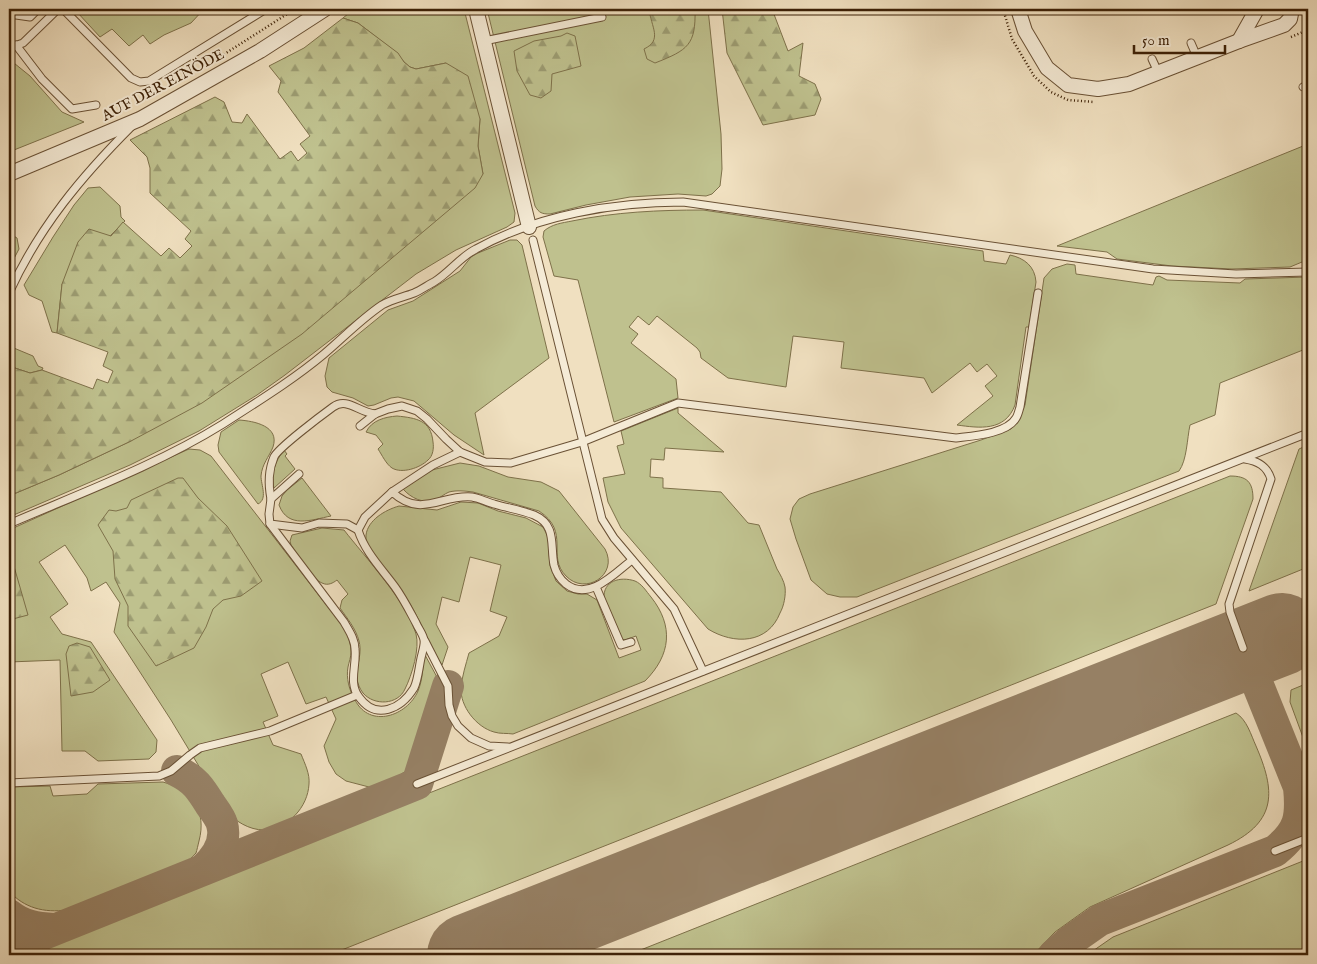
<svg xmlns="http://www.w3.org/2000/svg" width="1317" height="964" viewBox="0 0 1317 964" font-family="'IM FELL English',serif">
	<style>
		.grass { fill: #bfc18e; stroke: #7e714a }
		.forest { fill: url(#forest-firs); stroke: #7e714a }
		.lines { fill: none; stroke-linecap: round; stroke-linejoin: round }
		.taxiway { stroke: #968064; stroke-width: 32 }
		.runway { stroke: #968064; stroke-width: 82 }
		.service-casing { stroke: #6a5135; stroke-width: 9 }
		.minor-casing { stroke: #6a5135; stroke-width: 16 }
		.path { stroke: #3d2107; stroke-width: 2.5; stroke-dasharray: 1 2.5; stroke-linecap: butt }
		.service { stroke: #f5ebd6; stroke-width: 7 }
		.minor { stroke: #f5ebd6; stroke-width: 14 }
		.labels { text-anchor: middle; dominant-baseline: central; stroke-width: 4; stroke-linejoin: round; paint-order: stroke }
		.street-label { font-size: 15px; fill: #3d2107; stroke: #f5ebd6 }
	</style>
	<defs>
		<pattern id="forest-firs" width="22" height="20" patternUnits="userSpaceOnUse" patternTransform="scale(1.25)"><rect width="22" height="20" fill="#bfc18e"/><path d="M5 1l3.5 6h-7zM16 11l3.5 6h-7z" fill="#9c9c72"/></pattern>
	</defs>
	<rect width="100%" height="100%" fill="#f0e0c0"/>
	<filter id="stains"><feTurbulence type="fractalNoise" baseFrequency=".004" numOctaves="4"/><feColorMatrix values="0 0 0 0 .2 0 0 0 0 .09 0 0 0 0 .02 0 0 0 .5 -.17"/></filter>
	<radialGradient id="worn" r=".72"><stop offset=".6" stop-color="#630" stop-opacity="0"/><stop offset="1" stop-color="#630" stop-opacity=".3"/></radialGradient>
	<g class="grass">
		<polygon points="77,9 204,9 191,23 164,35 150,44 143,35 129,46 112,29 100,37 77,12"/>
		<polygon points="354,9 464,9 515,213 514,222 507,227 456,250 416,274 285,375 257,395 199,431 130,465 9,517 9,493 16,493 59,475 131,441 483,174 478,146 480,119 446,63 416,69 410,67 404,62 397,53 358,23 343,18"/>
		<path d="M487,9H708L721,134L722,169L720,186L712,194L706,196L678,194L630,197L586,205L550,214C542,214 539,213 535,206Z"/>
		<polygon points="9,59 30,76 62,112 84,122 9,152"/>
		<polygon points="1308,144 1308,262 1302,262 1290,267 1232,269 1172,266 1117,259 1107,252 1057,246"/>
		<polygon points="100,187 120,206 121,217 125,221 62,284 57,333 52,332 42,301 29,295 24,285 53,237 74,205 88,188"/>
		<path d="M703,210L983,251L984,261L1006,264L1010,255C1024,258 1035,266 1036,282L1029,327H1026L1015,405C1005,432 979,428 957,425L993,396L985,386L997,376L987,364L977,372L970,363L932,393L924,378L841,368L844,342L793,336L786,387L728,378L701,358L700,352L697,348L657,316L649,325L638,316L629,327L638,334L631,343L676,379L678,398L614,422L578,280L554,276L543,237L544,231C552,224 562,223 572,221C615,212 659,210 703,210Z"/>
		<polygon points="9,233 17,238 19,249 9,268"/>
		<polygon points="510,240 517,240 522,245 549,358 475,413 484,455 454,435 414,401 398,397 391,398 374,405 368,406 353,398 332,392 327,387 325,376 329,358 388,310 413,301 460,271 471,257 478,253"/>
		<path d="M1067,264L1075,265L1076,274L1153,285L1156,277L1159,276L1167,280L1240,283L1245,279L1308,277V348L1220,383L1215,415L1190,425C1187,439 1187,460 1179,471L857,597H840L827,594L811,580L796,539L790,519L793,507L799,499L810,494L981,440L1011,429L1017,422L1025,405L1044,278L1052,269Z"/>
		<polygon points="9,346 33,356 38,366 43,368 42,370 30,373 12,367 9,367"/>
		<path d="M678,408V413L724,452L665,448L664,460L651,459L650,477L663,478V488L721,492L748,523L759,525C765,540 771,554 777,569C780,574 784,581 785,587C786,595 784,606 780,613C768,644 734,645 708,629L621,528L608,502L603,478L625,474L617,446L624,444L621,431Z"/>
		<path d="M397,416C416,418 431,420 433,442C434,448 433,456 428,460C420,468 402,474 392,468C386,464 382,455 378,449L383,444L376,435L366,432C372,420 385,417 397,416Z"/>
		<path d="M239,420C254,421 280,426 273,447C269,457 262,464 261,476C261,485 268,499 258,504L219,452L218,445L221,432Z"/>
		<polygon points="1308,445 1308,567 1249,591 1299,449"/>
		<path d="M189,449L200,450L211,456L345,629C348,636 351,644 351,652C351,657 349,662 348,667C346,678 349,690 355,700C370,729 407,716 418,691C423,679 423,665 424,653L438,679L421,733L406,771L384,785L376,787H369L346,781L336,774L329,762L324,746L336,719L326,697L306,704L288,662L261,674L278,716L263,722L273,745L301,754C305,764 310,774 309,784C308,807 288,829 264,830C249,830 235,821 226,811L171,720L114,632L120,603L106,582L91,591L87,578L65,545L39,562L68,604L50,617L62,634L91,642L157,740L156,752L149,759L98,761L85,751H62L60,660L9,662V530Z"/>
		<path d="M284,450L287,454L285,456L295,469L274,488C270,475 275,461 284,450Z"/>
		<path d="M460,463L479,466L508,477L541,482L559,491L605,549C619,575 585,596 566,576C546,556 571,532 539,511L473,492C465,491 457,490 449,492C444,494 440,498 435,500C423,504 411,498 403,489L432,470Z"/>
		<path d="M1230,476C1247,476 1253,482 1253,499L1216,604L329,955H20Z"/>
		<path d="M302,478L331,516C311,520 288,529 279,505L282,496L287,490Z"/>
		<path d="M461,502L478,503L498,511L526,518L543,527L548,537L550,565L556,581L567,591L578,594H587L597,600L619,658L641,650L636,636L625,640L622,639L604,598C603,581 620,576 635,581C642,584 646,591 651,597C674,626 671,655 645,681L513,734C507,733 500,734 494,732C476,727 460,706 461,688C462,676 466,664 469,653L499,636L507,617L490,611L501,565L470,557L459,602L442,597L436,624L448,647L442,665C437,659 435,652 431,645C422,628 415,609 403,594C393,581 364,551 366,535C368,520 385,510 399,506L437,510Z"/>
		<path d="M322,528L344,530C365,557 407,602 416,634C420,648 412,675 405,689C398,705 374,706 363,693C349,674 364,660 359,641C356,629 347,618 340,608L342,600L348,594L337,580C333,583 328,586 322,583C312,579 298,555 291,545L290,541L292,535Z"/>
		<polygon points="1308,683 1308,751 1290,702 1291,690"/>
		<path d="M1236,713C1247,720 1251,735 1256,746C1275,790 1278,821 1228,845L1090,907L1055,932L1033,955H628Z"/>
		<path d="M163,782C192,790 207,811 199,841C198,845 197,850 196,853C192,858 186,862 182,867L67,910C44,913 24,908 9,891V787L50,786L53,796L87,794L98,784Z"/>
		<polygon points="1308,859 1308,955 1087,955 1113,937"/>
	</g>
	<g class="forest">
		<path d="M649,9H695C696,45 688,50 655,63L647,59L644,49C663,40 651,27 649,9Z"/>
		<polygon points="722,9 772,9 788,51 803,43 799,76 815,84 821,99 815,115 763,125 727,53"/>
		<polygon points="343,18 358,23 398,53 404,62 410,67 416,69 446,63 468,76 480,119 478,146 483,174 475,188 302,334 202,403 131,441 59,475 16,493 9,493 9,367 12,367 30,373 42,370 93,389 97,379 108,383 113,371 103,366 108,352 57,333 62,284 78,242 89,229 111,236 123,222 161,256 169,248 180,258 192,246 185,239 191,231 150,193 150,168 147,157 130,140 215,97 224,102 232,122 242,123 247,114 280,159 291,151 298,161 307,153 300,144 310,136 278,92 281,81 269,66 304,48"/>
		<polygon points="567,33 575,36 581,66 552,74 551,91 541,98 530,95 517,71 514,51 534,41 561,36"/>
		<polygon points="178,478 183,478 198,498 227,526 262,581 241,596 223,600 213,609 206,627 194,648 156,666 128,626 128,606 115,579 113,551 98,525 109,510 116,511 127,508 131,500"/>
		<polygon points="11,556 28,615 9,620 9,557"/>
		<polygon points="77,643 90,647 110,680 93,692 71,696 66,654 69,646"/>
	</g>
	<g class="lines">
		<g class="taxiway">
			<path d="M177,771C195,780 200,788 210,804C214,810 220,817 222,824C227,842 216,858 204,869"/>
			<path d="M9,915C23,926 36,928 54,929"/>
			<polyline points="9,948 417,784 448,686"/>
			<path d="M1054,955L1070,941L1100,920L1275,851C1300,831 1302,817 1299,787L1243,648"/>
		</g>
		<polyline class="runway" points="468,955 1282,634"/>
		<defs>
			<g id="service">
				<polyline points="63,9 131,78 140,82 149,81 266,9"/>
				<polyline points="9,14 30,17 38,9"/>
				<polyline points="484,41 602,17"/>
				<polyline points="1191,43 1197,57"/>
				<polyline points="16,45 42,79 72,109 96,105"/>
				<polyline points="9,48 23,43 58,9"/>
				<polyline points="1152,59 1158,72"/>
				<polyline points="1303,87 1308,84"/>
				<polyline points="533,240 602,519 614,538 674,609 703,671"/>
				<path d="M9,293C39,227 82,176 132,126"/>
				<path d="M360,426L375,414L388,409L402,406L417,411L427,419L446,439L460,452L485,462L511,463L582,442L678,403L956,438C972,436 1007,434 1016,418C1018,415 1019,410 1020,407L1038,293"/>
				<polyline points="299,474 271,499 269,514 270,524 302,528 319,523 347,524 358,530"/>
				<polyline points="392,492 433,465 460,452"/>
				<path d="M271,499C268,484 268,471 274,457C278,448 322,415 333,407C347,397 358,412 375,414"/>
				<path d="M9,524C81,493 157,465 223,424C257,402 293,380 324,354C343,338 361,319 382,305C392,299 404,297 414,293C421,290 428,285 434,282C450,272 460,257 476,249C537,215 615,202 683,202L1153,269L1236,274L1308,272"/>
				<path d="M270,524L344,622C349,631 355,639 355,649C357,665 348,683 359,697C376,721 401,709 414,688C418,680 419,667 421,658C422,653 425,645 424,640C423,634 418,628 416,623C409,610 403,598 395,587C381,568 365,552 358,530L365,517L392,492C422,519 441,494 472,497C479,498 486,502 494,504C507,508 521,510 534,515C557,525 550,545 554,565C556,573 560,579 566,584C589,602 615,573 632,560"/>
				<polyline points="596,587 621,645 631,642"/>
				<polyline points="425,641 448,686 449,705 452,716 458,726 471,738 489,746 508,747"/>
				<path d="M1243,648L1230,612L1229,604L1271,479C1267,466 1258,461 1245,459"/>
				<polyline points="9,783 159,776 171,771 190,755 200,748 270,731 357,695"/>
				<polyline points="417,784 1308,433"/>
				<polyline points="1275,851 1308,838"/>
			</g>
			<g id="minor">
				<polyline points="476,9 529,227"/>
				<polyline points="1018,9 1025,31 1047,68 1068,85 1098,89 1129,84 1239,41 1284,25 1290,19 1292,9"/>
				<polyline points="1239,41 1257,9"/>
				<polyline points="9,174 140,119 260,51 325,9"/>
			</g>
		</defs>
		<use href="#service" class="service-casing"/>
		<use href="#minor" class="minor-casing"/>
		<g class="path">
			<polyline points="1003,9 1012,39 1034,76 1051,92 1068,100 1094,102"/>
			<polyline points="1291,37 1303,32"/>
			<polyline points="212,62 295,9"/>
		</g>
		<use href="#service" class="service"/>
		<use href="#minor" class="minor"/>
	</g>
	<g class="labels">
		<g class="street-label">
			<text transform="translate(163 85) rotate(-28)">AUF DER EINÖDE</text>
		</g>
	</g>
	<rect width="1317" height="964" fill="none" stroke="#f0e0c0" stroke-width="30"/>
	<rect x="10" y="10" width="1297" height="944" fill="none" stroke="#3d2107" stroke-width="2.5"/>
	<rect x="15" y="15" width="1287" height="934" fill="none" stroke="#3d2107"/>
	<path d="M1134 45v8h91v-8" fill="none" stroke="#3d2107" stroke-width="2.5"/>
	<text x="1142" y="45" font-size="15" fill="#3d2107" stroke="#f5ebd6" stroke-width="4" paint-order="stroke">50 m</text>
	<rect width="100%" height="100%" filter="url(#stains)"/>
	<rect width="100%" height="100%" fill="url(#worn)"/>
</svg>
